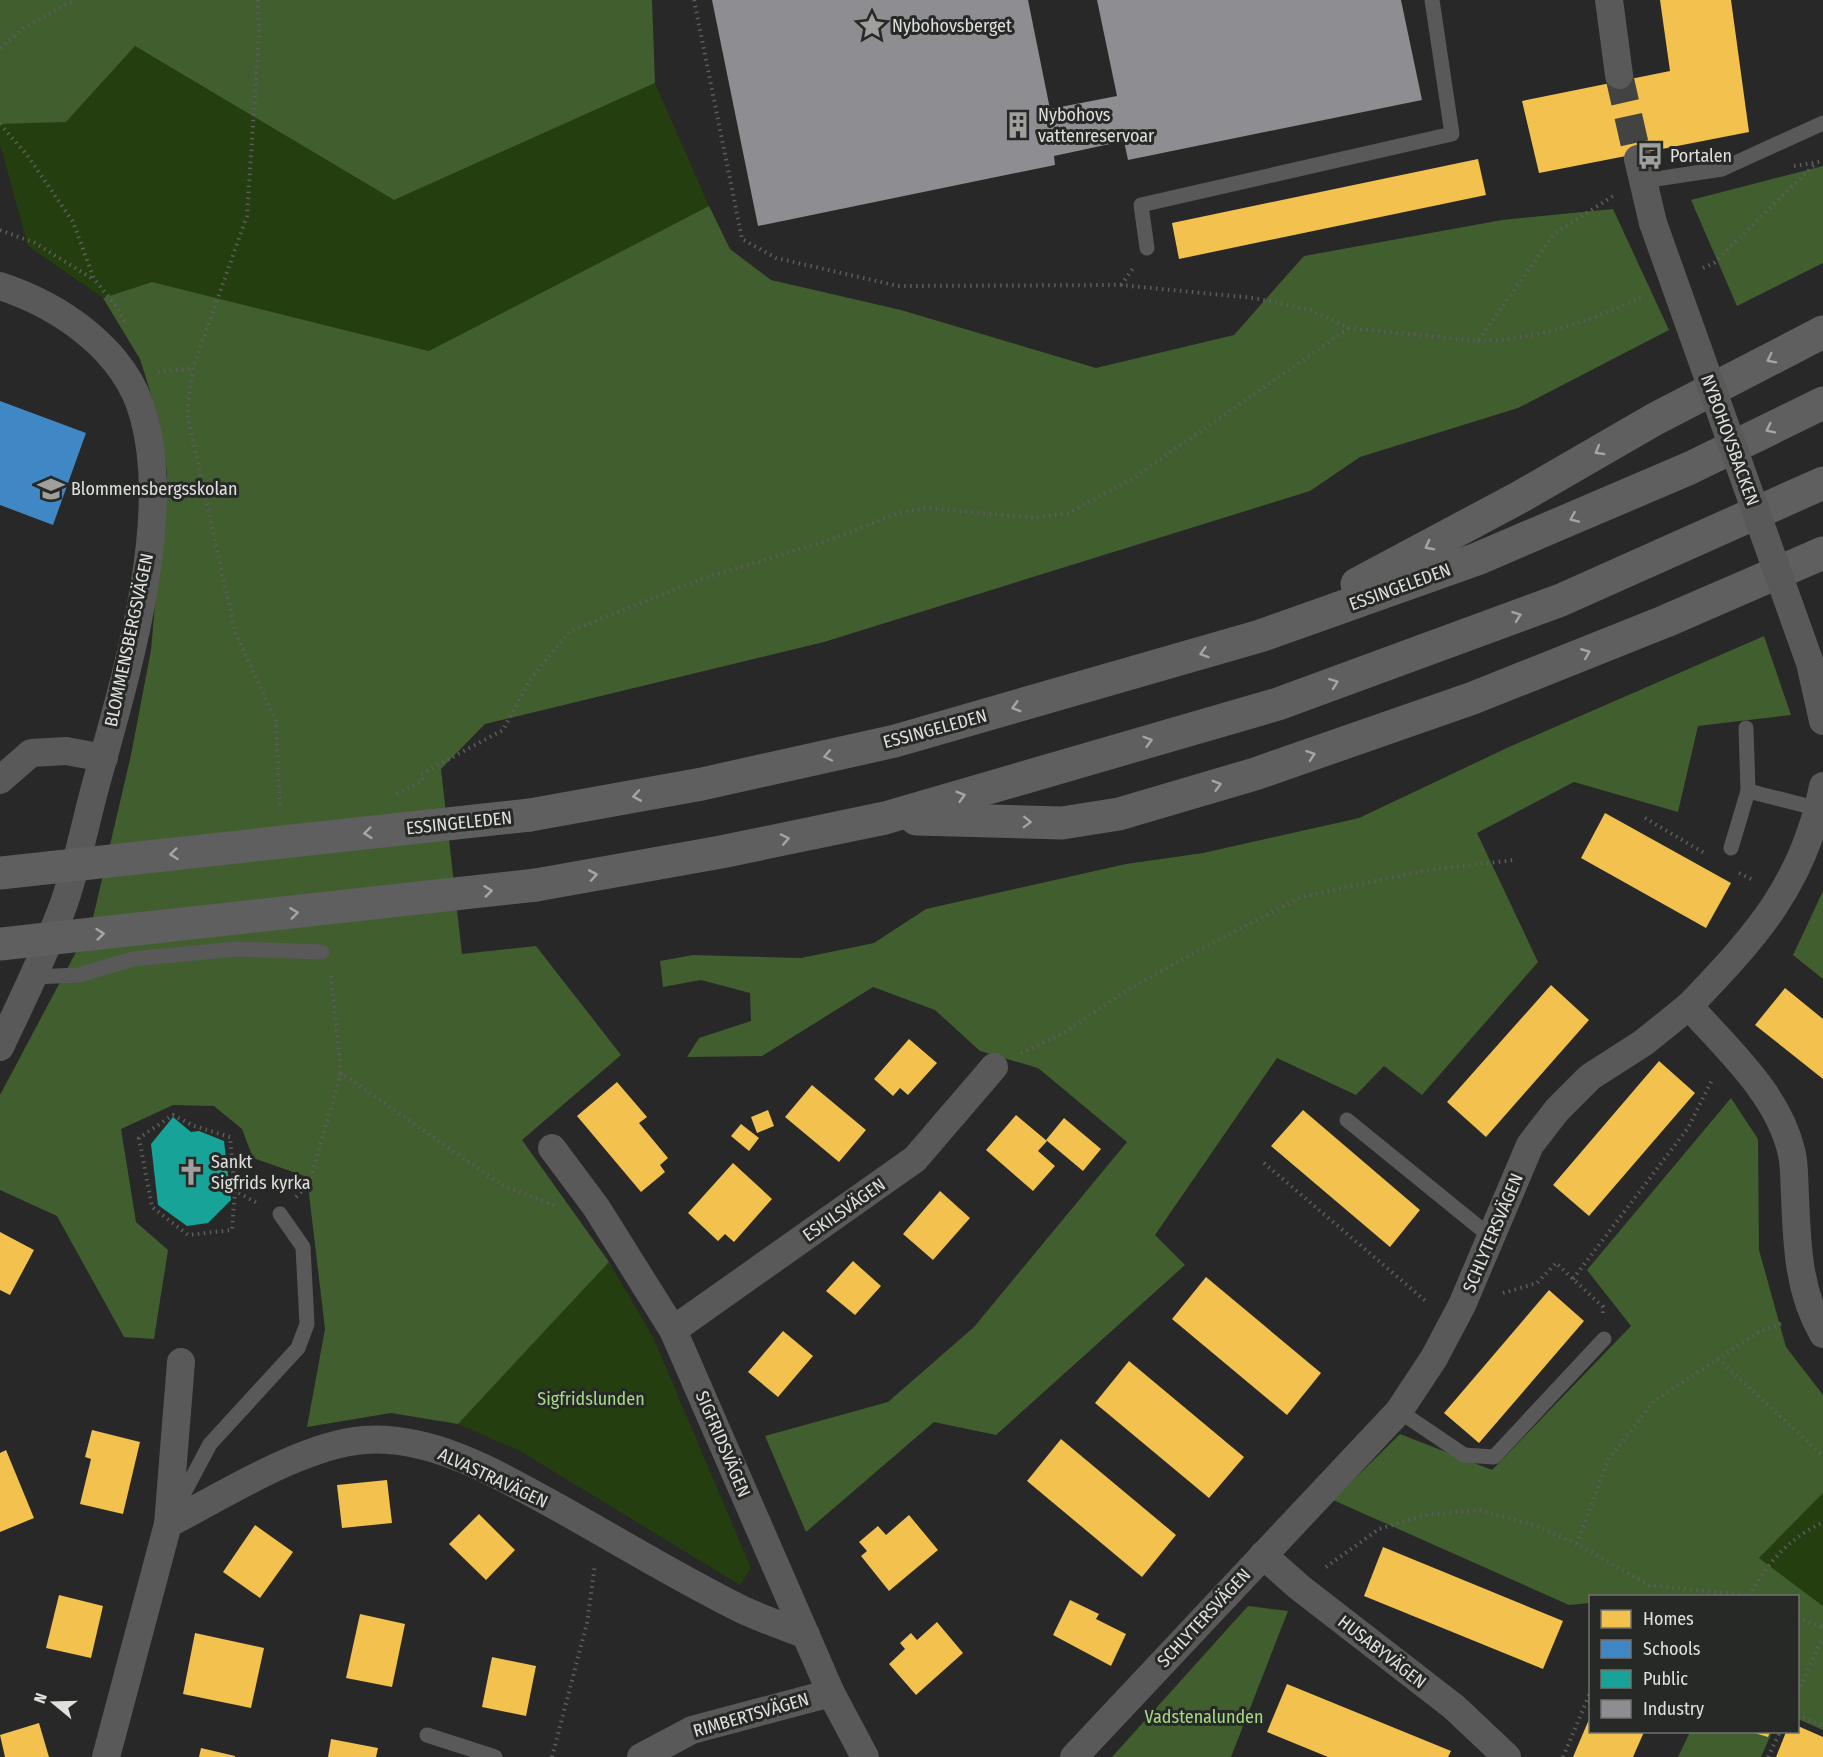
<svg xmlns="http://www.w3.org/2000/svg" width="1823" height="1757" viewBox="0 0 1823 1757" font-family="'Fira Sans Condensed',sans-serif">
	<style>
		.green { fill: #243e0f }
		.forest { fill: #415e2e }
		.homes { fill: #f2c14e }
		.schools { fill: #3f88c5 }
		.public { fill: #17a398 }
		.industry { fill: #8d8d92 }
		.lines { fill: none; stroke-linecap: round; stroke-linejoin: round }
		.minor-tunnel { stroke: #434442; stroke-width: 28; stroke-dasharray: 28 14; stroke-linecap: butt }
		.path { stroke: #5d5d5d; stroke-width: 4; stroke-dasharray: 1.5 4.5; stroke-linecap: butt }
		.service { stroke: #595959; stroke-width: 15 }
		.minor { stroke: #595959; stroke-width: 28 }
		.motorway { stroke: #5e5f5e; stroke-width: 33 }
		.minor-bridge { stroke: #595959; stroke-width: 28 }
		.motorway-bridge { stroke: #5e5f5e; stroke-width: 33 }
		.oneway { stroke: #a5a6a4 }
		.labels { text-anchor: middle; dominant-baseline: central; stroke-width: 6; stroke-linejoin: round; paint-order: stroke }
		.poi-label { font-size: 18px; fill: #dfe0de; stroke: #272926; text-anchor: start }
		.street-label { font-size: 18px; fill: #dfe0de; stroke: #272926 }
		.park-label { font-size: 18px; fill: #a6da87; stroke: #272926 }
	</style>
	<rect width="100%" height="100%" fill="#272827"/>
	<g class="green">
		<polygon points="135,46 394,200 655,83 709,206 429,351 152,282 103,298 28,246 0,144 0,124 66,122"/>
		<polygon points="609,1262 653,1337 751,1568 740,1585 520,1451 458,1424"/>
		<polygon points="1823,1493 1823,1606 1759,1558"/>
	</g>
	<g class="forest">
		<polygon points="0,0 652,0 655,83 394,200 135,46 66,122 0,124"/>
		<polygon points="1823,166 1823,263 1737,306 1691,200"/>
		<polygon points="709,206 730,249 771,280 901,310 1096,368 1234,335 1304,256 1502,220 1613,209 1669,330 1518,408 1360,457 1310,491 824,642 485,724 441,769 462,954 536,946 621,1055 522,1140 609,1262 458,1424 391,1413 307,1427 325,1329 307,1177 253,1158 242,1129 214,1106 173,1105 121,1129 136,1222 168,1250 154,1339 124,1337 57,1216 0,1190 0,1095 92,922 131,755 151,650 167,473 159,420 140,359 103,298 152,282 429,351"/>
		<polygon points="1764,636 1791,715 1698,726 1678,812 1574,782 1477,833 1538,962 1422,1095 1384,1066 1356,1095 1277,1058 1155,1235 1185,1265 996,1435 934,1422 806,1532 765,1436 888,1402 974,1327 1127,1142 1038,1068 980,1051 935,1010 873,987 762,1056 687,1057 699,1038 751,1021 750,993 701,980 663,987 660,961 693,955 801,958 874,943 926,909 1126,864 1203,853 1359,818 1509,747"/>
		<polygon points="1823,891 1823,979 1793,955"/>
		<polygon points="1731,1098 1758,1139 1759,1250 1786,1347 1823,1395 1823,1493 1759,1558 1823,1606 1823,1730 1798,1719 1798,1596 1590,1596 1590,1603 1569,1605 1333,1500 1400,1434 1492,1470 1631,1326 1587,1270"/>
		<polygon points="1248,1606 1288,1611 1231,1757 1112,1757"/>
		<polygon points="1690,1732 1772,1732 1761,1757 1678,1757"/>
	</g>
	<g class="homes">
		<polygon points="1660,0 1731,0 1749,132 1539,173 1522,101 1670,71"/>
		<polygon points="1478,159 1486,195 1179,259 1172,223"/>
		<polygon points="1605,813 1731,883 1706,928 1581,858"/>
		<polygon points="1551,985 1589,1020 1486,1137 1447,1102"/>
		<polygon points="1785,988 1823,1019 1823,1079 1755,1025"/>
		<polygon points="909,1039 937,1063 908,1095 900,1088 893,1096 874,1079"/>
		<polygon points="1659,1061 1695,1093 1589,1216 1553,1185"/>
		<polygon points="617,1082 647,1117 639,1123 668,1158 660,1165 665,1172 641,1192 577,1116"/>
		<polygon points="812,1085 866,1130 839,1162 785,1117"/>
		<polygon points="768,1110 774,1126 757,1133 751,1117"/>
		<polygon points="1303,1110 1420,1210 1390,1247 1271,1146"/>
		<polygon points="1016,1115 1047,1141 1038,1151 1055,1166 1033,1191 986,1150"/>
		<polygon points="1064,1118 1101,1149 1083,1171 1046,1140"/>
		<polygon points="741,1124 759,1138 749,1151 731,1136"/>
		<polygon points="733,1163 772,1199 734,1242 725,1234 718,1241 688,1213"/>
		<polygon points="940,1191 970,1218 933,1260 903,1234"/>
		<polygon points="0,1232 34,1250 10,1295 0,1290"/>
		<polygon points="853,1261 881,1286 855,1315 826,1291"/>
		<polygon points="1206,1277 1321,1373 1287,1415 1172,1319"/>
		<polygon points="1549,1290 1584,1321 1479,1443 1444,1413"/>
		<polygon points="783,1331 813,1356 778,1397 748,1372"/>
		<polygon points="1129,1361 1244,1457 1209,1498 1095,1403"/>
		<polygon points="92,1430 140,1442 123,1514 80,1504 91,1459 85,1457"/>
		<polygon points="1061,1439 1176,1535 1142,1577 1027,1481"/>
		<polygon points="6,1450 34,1518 0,1532 0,1453"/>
		<polygon points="387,1480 392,1523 342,1528 337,1485"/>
		<polygon points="479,1514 515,1550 486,1580 449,1544"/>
		<polygon points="909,1515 938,1550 889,1591 861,1556 867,1551 859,1542 878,1526 886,1535"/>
		<polygon points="255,1525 293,1552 260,1598 223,1572"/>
		<polygon points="1383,1547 1563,1621 1543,1669 1364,1596"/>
		<polygon points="59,1595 103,1606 91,1658 46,1648"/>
		<polygon points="1070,1600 1099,1614 1096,1619 1126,1634 1111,1666 1053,1635"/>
		<polygon points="360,1614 405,1624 392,1687 346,1678"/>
		<polygon points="937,1622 963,1653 916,1695 889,1664 905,1649 900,1643 911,1633 917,1640"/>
		<polygon points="195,1633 264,1648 251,1708 183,1694"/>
		<polygon points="492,1657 536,1666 526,1716 482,1707"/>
		<polygon points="1287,1684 1451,1751 1448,1757 1328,1757 1267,1732"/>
		<polygon points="1590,1717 1590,1732 1644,1732 1633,1757 1573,1757"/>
		<polygon points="39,1723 49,1757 5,1757 0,1735"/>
		<polygon points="1798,1726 1823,1737 1823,1757 1776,1757 1786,1732 1798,1732"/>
		<polygon points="1751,1732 1770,1732 1768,1737"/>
		<polygon points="331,1739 378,1748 376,1757 328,1757"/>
		<polygon points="201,1748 235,1756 235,1757 199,1757"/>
	</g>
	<polygon class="schools" points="0,401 86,433 53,525 0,505"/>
	<polygon class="public" points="173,1117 191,1132 199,1131 224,1141 231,1200 208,1223 187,1226 158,1205 151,1144"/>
	<polygon class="industry" points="712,0 1028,0 1050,109 1117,96 1097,0 1401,0 1422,100 1128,160 1124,141 1054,156 1055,165 758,226"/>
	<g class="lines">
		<polyline class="minor-tunnel" points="1619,75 1638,159"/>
		<g class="path">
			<polyline points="258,0 259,33 247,216 193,368 187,413 235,632 276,721 280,809"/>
			<polyline points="694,0 742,239 776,258 898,286 1120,285 1254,298 1310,310 1349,328 1478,341 1554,234 1613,196"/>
			<polyline points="0,48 24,28 74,0"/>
			<polyline points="0,124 27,155 73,222 94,279 118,308 125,322"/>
			<polyline points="1794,166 1823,161"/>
			<polyline points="0,230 35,243 93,279"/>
			<polyline points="1703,268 1714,263 1816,163"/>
			<polyline points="1121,285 1134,267"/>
			<path d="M1478,341C1536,340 1592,321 1644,296"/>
			<polyline points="158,372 193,368"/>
			<polyline points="397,794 423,780 421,774 503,730 530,680 570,631 704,578 833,539 898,513 927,508 1035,518 1068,513 1132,479 1349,328"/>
			<polyline points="1645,818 1706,854"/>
			<polyline points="1739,873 1753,880"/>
			<polyline points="331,976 341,1073 502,1185 556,1206"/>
			<polyline points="1021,1053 1065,1032 1126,991 1199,950 1301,897 1427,870 1515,860"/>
			<polyline points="1264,1163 1428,1303"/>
			<polyline points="235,1191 232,1230 188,1235 152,1207 139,1138 173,1115 194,1126 230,1137 235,1191 259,1204"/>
			<polyline points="296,1197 309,1184 341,1073"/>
			<polyline points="1573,1279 1688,1128 1713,1078"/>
			<polyline points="1503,1293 1537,1283 1556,1263 1603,1307 1603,1314"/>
			<polyline points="1718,1359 1823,1456"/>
			<polyline points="1577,1544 1608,1460 1654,1401 1757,1333 1785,1322"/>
			<polyline points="1326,1567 1379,1529 1426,1515 1480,1510 1537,1526 1577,1544 1649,1585 1751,1596"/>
			<path d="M1749,1596C1770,1560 1786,1541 1823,1522"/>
			<polyline points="1798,1617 1823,1628"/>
			<polyline points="1798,1692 1823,1637"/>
			<polyline points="1798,1715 1823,1726"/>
			<polyline points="552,1757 587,1623 595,1564"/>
			<polyline points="1563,1757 1590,1693"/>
			<polyline points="1768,1757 1780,1732"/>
		</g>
		<g class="service">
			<polyline points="1643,181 1722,169 1823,123"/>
			<polyline points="1147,248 1141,205 1452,134 1432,0"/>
			<polyline points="1748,791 1819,809"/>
			<polyline points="1731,848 1748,791 1746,728"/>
			<polyline points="34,977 79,975 133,959 236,949 322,952"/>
			<polyline points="1347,1120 1491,1237"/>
			<polyline points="1399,1411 1464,1455 1494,1457 1604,1339"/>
			<polyline points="176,1508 210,1444 298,1348 307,1324 303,1247 280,1214"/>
			<polyline points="427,1735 495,1757"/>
		</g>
		<g class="minor">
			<polyline points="1609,0 1619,75"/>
			<polyline points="1638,159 1653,223"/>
			<path d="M0,286C61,306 125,350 143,414C174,520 125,679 96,784C85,824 77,867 63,906C45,954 22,1001 0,1047"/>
			<polyline points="0,780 31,753 66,751 104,758"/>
			<path d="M1689,1006C1756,936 1804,884 1823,786"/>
			<polyline points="552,1148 596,1207 673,1330 831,1693 865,1757"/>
			<polyline points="673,1330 915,1159 994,1067"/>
			<polyline points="168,1524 181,1362"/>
			<polyline points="1263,1555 1299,1587 1454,1707 1507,1757"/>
			<path d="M106,1757L168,1524C224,1495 302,1445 364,1440C433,1435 501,1476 559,1508C620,1542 680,1579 743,1610C763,1619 785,1627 806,1635"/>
			<polyline points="641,1757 692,1730 831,1693"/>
			<path d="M1074,1757L1399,1411L1434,1358L1462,1305L1530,1145L1557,1110L1590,1077L1643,1043L1689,1006C1727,1049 1777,1093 1791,1150C1795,1164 1794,1181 1795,1196C1797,1244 1798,1291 1823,1334"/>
		</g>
		<g class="motorway">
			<polyline points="1357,584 1520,497 1655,419 1823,332"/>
			<polyline points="530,815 702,784 895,741 1260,636 1477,559 1690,468 1823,403"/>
			<polyline points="916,819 1062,823 1119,814 1255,774 1473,698 1666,621 1823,553"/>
			<polyline points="536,885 721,852 885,818 1278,704 1561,600 1823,483"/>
		</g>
		<polyline class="minor-bridge" points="1653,223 1810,663 1823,721"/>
		<g class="motorway-bridge">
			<polyline points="0,873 530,815"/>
			<polyline points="0,944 536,885"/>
		</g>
	</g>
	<defs><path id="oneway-chevron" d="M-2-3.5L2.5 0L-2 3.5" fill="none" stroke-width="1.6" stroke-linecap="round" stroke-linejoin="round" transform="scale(1.5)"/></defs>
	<g class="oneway">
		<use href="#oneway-chevron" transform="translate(1771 359) rotate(153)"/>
		<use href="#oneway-chevron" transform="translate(1770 429) rotate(154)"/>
		<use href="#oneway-chevron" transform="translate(1599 451) rotate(150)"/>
		<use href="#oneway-chevron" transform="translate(1574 518) rotate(157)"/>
		<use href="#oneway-chevron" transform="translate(1429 546) rotate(152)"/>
		<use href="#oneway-chevron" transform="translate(1517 616) rotate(-20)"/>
		<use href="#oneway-chevron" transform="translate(1204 653) rotate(164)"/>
		<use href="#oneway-chevron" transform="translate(1586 653) rotate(-22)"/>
		<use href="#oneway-chevron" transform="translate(1334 683) rotate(-20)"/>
		<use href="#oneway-chevron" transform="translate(1016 707) rotate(164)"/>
		<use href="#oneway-chevron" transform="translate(1148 741) rotate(-16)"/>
		<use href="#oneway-chevron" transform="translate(1311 755) rotate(-19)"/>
		<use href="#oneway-chevron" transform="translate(828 756) rotate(168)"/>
		<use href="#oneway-chevron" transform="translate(1217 785) rotate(-16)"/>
		<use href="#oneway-chevron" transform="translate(637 796) rotate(170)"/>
		<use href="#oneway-chevron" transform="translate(961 796) rotate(-16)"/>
		<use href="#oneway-chevron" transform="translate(1027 822) rotate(2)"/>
		<use href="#oneway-chevron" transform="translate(368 833) rotate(174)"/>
		<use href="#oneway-chevron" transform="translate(785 839) rotate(-12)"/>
		<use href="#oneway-chevron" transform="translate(174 854) rotate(174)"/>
		<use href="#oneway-chevron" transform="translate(593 875) rotate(-10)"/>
		<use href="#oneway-chevron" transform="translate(488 891) rotate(-7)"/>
		<use href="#oneway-chevron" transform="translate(294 913) rotate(-7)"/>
		<use href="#oneway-chevron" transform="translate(100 934) rotate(-6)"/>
	</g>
	<defs>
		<symbol id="sight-bare" viewBox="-9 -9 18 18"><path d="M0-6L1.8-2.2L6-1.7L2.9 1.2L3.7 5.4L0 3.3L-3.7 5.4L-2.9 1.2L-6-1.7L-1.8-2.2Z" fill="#9fa09e" stroke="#272926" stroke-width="2.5" paint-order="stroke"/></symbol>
		<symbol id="building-bare" viewBox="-9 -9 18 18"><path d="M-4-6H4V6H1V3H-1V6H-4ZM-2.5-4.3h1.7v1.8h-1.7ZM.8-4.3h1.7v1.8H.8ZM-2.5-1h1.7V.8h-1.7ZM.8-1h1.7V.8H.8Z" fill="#9fa09e" stroke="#272926" stroke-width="2.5" paint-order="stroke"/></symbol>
		<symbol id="bus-bare" viewBox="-9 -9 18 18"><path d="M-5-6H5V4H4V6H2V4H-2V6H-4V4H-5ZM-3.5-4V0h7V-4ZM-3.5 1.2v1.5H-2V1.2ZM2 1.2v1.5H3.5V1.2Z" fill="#9fa09e" stroke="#272926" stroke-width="2.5" paint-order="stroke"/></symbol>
		<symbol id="school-bare" viewBox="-9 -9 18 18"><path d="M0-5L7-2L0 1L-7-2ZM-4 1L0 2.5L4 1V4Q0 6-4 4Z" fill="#9fa09e" stroke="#272926" stroke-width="2.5" paint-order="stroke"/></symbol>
		<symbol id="church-bare" viewBox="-9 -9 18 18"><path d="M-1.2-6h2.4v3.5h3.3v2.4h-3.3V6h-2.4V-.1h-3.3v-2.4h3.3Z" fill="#9fa09e" stroke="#272926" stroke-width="2.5" paint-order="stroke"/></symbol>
	</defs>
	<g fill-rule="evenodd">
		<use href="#sight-bare" x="853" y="7" width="38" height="38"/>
		<use href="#building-bare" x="999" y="106" width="38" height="38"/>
		<use href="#bus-bare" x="1631" y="137" width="38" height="38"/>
		<use href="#school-bare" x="32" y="470" width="38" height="38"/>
		<use href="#church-bare" x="172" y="1153" width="38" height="38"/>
	</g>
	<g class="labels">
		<g class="poi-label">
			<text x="892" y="26">Nybohovsberget</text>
			<text x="1038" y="115">Nybohovs<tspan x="1038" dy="21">vattenreservoar</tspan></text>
			<text x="1670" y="156">Portalen</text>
			<text x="71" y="489">Blommensbergsskolan</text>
			<text x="211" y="1162">Sankt<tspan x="211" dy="21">Sigfrids kyrka</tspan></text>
		</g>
		<g class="street-label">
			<text transform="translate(1730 440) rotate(70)">NYBOHOVSBACKEN</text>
			<text transform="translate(1400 587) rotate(-20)">ESSINGELEDEN</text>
			<text transform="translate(129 640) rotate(-78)">BLOMMENSBERGSVÄGEN</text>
			<text transform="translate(935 729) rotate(-15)">ESSINGELEDEN</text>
			<text transform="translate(459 823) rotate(-6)">ESSINGELEDEN</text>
			<text transform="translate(844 1210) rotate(-35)">ESKILSVÄGEN</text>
			<text transform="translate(1493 1233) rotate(-67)">SCHLYTERSVÄGEN</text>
			<text transform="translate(723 1444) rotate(67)">SIGFRIDSVÄGEN</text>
			<text transform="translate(493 1478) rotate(25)">ALVASTRAVÄGEN</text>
			<text transform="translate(1204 1618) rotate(-47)">SCHLYTERSVÄGEN</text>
			<text transform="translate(1382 1652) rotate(38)">HUSABYVÄGEN</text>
			<text transform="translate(751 1715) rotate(-16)">RIMBERTSVÄGEN</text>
		</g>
		<g class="park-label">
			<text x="591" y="1399">Sigfridslunden</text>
			<text x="1204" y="1717">Vadstenalunden</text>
		</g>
	</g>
	<rect x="1589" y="1595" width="210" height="138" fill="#272926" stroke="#717270" stroke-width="1.5"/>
	<rect x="1601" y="1610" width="30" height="18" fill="#f2c14e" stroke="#717270" stroke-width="1.5"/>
	<text x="1643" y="1625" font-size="18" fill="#dfe0de">Homes</text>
	<rect x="1601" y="1640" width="30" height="18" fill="#3f88c5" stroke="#717270" stroke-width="1.5"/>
	<text x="1643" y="1655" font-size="18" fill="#dfe0de">Schools</text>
	<rect x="1601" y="1670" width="30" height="18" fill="#17a398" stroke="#717270" stroke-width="1.5"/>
	<text x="1643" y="1685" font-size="18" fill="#dfe0de">Public</text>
	<rect x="1601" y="1700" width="30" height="18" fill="#8d8d92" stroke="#717270" stroke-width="1.5"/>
	<text x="1643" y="1715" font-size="18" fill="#dfe0de">Industry</text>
	<g transform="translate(54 1703) rotate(289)" stroke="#272926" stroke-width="4.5" paint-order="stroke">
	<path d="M0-4.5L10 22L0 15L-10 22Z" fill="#dfe0de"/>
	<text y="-9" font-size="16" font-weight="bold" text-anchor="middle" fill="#dfe0de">N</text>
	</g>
</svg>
